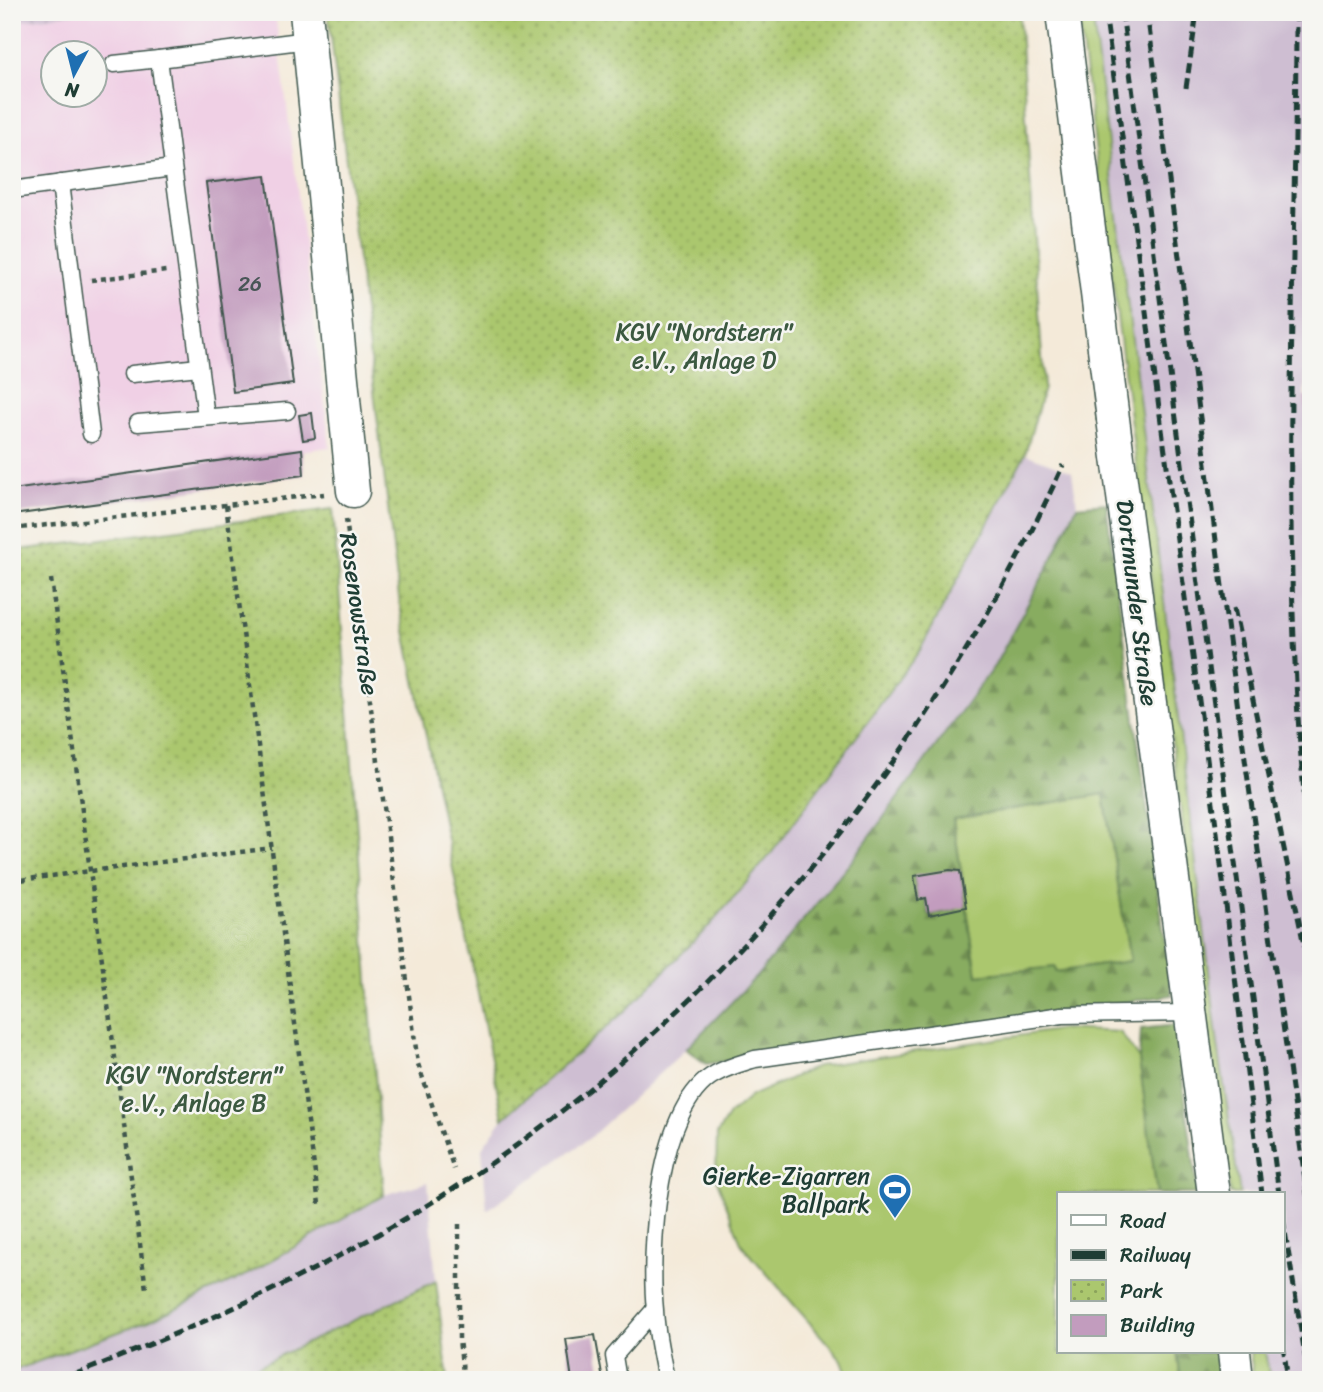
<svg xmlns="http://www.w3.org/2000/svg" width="1323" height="1392" viewBox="0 0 1323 1392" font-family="Sriracha,sans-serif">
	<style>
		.built { fill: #f0d0e5; fill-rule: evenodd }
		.industrial { fill: url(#industrial-grid) }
		.railway { fill: #cebed2 }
		.grass { fill: #abc76e; stroke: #658251; stroke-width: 2 }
		.forest { fill: url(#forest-firs); stroke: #54744a; stroke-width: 2; fill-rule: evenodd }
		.park { fill: url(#park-dots); stroke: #658251; stroke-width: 2 }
		.building { fill: #c29cbe }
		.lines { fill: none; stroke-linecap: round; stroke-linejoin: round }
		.service-casing { stroke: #3f574d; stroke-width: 19 }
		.minor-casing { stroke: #3f574d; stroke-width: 35 }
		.path { stroke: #3f574d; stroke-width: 4.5; stroke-dasharray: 5 5; stroke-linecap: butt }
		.service { stroke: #fff; stroke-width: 16 }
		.minor { stroke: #fff; stroke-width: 32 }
		.rail { stroke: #1f3d34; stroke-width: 5; stroke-dasharray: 10 5; stroke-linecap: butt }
		.minor-bridge-casing { stroke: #3f574d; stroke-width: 35; stroke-linecap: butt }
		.minor-bridge { stroke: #fff; stroke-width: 32 }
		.labels { text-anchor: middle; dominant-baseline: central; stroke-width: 5; stroke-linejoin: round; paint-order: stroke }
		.number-label { font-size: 21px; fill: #485556 }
		.park-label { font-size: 24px; fill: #3b5940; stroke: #f6f6f2 }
		.street-label { font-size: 24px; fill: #1f3d34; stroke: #f6f6f2 }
		.poi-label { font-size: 24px; fill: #1f3d34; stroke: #f6f6f2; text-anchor: end }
	</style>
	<defs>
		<pattern id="industrial-grid" width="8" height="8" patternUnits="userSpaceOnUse" patternTransform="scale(1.75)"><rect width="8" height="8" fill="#cebed2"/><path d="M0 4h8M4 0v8" fill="none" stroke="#b0a4b5"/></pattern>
		<pattern id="forest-firs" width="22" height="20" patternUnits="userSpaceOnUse" patternTransform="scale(1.75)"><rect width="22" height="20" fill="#88ac61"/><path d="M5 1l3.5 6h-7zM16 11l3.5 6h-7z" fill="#6f8d51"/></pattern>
		<pattern id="park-dots" width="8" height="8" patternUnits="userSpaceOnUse" patternTransform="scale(1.75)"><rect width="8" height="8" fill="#abc76e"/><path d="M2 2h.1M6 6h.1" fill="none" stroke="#8ba35b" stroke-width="1.8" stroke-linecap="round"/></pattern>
	</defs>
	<rect width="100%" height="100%" fill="#f6f6f2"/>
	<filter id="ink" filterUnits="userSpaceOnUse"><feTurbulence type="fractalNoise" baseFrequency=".0143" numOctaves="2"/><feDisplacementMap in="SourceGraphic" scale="14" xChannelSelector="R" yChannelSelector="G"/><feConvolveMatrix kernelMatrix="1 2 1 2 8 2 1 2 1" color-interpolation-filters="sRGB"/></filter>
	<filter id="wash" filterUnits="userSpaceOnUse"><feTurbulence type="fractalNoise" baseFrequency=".00686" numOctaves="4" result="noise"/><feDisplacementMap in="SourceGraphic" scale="28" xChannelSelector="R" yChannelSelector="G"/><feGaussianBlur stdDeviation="1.57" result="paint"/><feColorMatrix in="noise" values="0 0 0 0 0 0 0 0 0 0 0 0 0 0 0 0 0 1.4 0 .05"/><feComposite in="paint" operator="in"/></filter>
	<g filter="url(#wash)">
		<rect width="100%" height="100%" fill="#f4ead9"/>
		<path class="built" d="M84,12H275L330,447L12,490V22ZM52,52H94V94H52Z"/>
		<polygon class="industrial" points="12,12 84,12 12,22"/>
		<g class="railway">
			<polygon points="1078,12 1311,12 1311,310 1304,397 1311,457 1311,1380 1254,1380 1250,1352 1283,1352 1283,1194 1230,1194"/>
			<polygon points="1025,454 1072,472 1077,506 1050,563 995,665 851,862 757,976 686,1049 591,1137 487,1210 482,1148 503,1118 624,1012 711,924 770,855 920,650"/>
			<polygon points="428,1182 436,1281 229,1380 12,1380 12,1371 149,1321 248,1274 384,1195"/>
		</g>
		<g class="grass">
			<polygon points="1078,12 1092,12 1218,1045 1240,1194 1230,1194"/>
			<polygon points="1104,794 1130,961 1055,972 1055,967 977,975 953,819"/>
			<polygon points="1063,1029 1120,1032 1139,1059 1157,1194 1059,1194 1059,1352 1177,1352 1181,1380 849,1380 842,1360 742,1245 716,1178 717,1134 729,1115 751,1096 818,1066"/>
			<polygon points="1250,1352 1265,1352 1270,1380 1254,1380"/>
		</g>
		<g class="forest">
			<path d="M1106,503L1172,995L706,1064L686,1049L757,976L851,862L995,665L1050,563L1077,506ZM1104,794L1130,961L1056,972L1055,967L977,975L953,819ZM914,876L956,908V910L929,915L926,898L918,899Z"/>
			<polygon points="1175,1025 1198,1194 1157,1194 1139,1059 1141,1029"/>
			<polygon points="1177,1352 1219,1352 1222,1380 1181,1380"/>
		</g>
		<g class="park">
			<polygon points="328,12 1019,12 1044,388 1025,454 920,650 770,855 711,924 624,1012 503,1118 400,606"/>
			<polygon points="333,509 384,1195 248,1274 149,1321 12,1371 12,551"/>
			<polygon points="436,1281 448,1380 229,1380"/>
		</g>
		<g id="blocks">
			<g class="building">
				<polygon points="266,176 293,384 233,392 206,183"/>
				<polygon points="1304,397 1311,397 1311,422 1307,423"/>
				<polygon points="312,413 315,438 303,440 299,415"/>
				<polygon points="302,449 304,475 12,515 12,490"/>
				<polygon points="950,870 960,871 966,907 929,915 926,898 918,900 914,876"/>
				<polygon points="595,1335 603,1380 572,1380 566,1339"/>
			</g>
		</g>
	</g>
	<g filter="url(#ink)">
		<use href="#blocks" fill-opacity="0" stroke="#3f574d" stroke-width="2"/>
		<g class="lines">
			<defs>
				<g id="service">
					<polyline points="114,64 159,59"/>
					<polyline points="60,183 91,434"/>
					<polyline points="12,190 172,168"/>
					<polyline points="132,374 199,367"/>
					<polyline points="206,417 159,59 308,40"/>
					<polyline points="138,423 287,411"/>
					<polyline points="618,1380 614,1356 654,1310"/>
					<path d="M666,1380C662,1357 656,1334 655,1310C649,1251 657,1106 715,1074C727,1067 742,1063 755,1059L1062,1015L1190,1013"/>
				</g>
				<g id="minor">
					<polyline points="306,12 353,491"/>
					<polyline points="1062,12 1099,309"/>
					<polyline points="1113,419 1214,1194"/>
					<polyline points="1234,1352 1237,1380"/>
				</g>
			</defs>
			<use href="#service" class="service-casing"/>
			<use href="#minor" class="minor-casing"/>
			<g class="path">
				<polyline points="91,280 166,271"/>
				<polyline points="226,505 319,1204"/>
				<polyline points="346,519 418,1064 454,1169"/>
				<polyline points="12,529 324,494"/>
				<polyline points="51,579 146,1289"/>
				<polyline points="12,881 272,848"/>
				<polyline points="459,1224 459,1340 464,1380"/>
			</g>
			<use href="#service" class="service"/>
			<use href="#minor" class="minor"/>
			<g class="rail">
				<polyline points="1105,12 1216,825 1262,1194"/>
				<polyline points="1122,12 1279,1194"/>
				<polyline points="1147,12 1240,724 1311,1221"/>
				<path d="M1296,12C1296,295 1277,577 1311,858"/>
				<polyline points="1186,88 1197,12"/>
				<polyline points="1234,608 1311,979"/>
				<polyline points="1283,1219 1309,1380"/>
				<polyline points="1283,1345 1288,1380"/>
				<path d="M60,1380C208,1324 355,1257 486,1167C741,990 935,746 1063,465"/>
			</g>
			<defs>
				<polyline id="minor-bridge" points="1099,309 1113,419"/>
			</defs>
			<use href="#minor-bridge" class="minor-bridge-casing"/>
			<use href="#minor-bridge" class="minor-bridge"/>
		</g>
	</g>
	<defs>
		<symbol id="stadium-pin" viewBox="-11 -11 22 30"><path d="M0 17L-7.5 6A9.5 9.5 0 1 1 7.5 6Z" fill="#1f6fb2" stroke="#f6f6f2"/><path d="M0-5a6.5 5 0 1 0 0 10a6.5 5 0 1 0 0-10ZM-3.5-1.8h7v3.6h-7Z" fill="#fff"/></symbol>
	</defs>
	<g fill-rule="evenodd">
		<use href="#stadium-pin" x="876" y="1171" width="38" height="52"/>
	</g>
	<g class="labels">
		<g class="number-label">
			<text x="250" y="284">26</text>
		</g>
		<g class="park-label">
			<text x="704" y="332">KGV "Nordstern"<tspan x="704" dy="28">e.V., Anlage D</tspan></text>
			<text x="194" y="1075">KGV "Nordstern"<tspan x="194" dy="28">e.V., Anlage B</tspan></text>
		</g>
		<g class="street-label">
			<text transform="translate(1137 603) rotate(83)">Dortmunder Straße</text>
			<text transform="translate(359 614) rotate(82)">Rosenowstraße</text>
		</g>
		<g class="poi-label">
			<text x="870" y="1176">Gierke-Zigarren<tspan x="870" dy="28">Ballpark</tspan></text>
		</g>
	</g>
	<rect width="1323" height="1392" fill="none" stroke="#f6f6f2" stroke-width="42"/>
	<rect x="1057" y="1192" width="228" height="161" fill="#f6f6f2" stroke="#a0aca6" stroke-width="2"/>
	<rect x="1071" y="1215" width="35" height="10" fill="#ffffff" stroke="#a0aca6" stroke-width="2"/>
	<text x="1120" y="1228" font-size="21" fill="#1f3d34">Road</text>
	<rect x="1071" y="1250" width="35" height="10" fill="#1f3d34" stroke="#a0aca6" stroke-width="2"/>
	<text x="1120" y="1262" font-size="21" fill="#1f3d34">Railway</text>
	<rect x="1071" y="1280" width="35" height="21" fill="url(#park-dots)" stroke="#a0aca6" stroke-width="2"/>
	<text x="1120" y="1298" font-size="21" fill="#1f3d34">Park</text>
	<rect x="1071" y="1315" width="35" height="21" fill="#c29cbe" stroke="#a0aca6" stroke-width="2"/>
	<text x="1120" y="1332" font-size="21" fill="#1f3d34">Building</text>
	<g transform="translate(74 74) rotate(187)"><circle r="33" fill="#f6f6f2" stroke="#a0aca6" stroke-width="2"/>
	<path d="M0-5L12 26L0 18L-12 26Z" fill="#1f6fb2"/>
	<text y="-10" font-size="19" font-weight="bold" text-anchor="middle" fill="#1f3d34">N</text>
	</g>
</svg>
